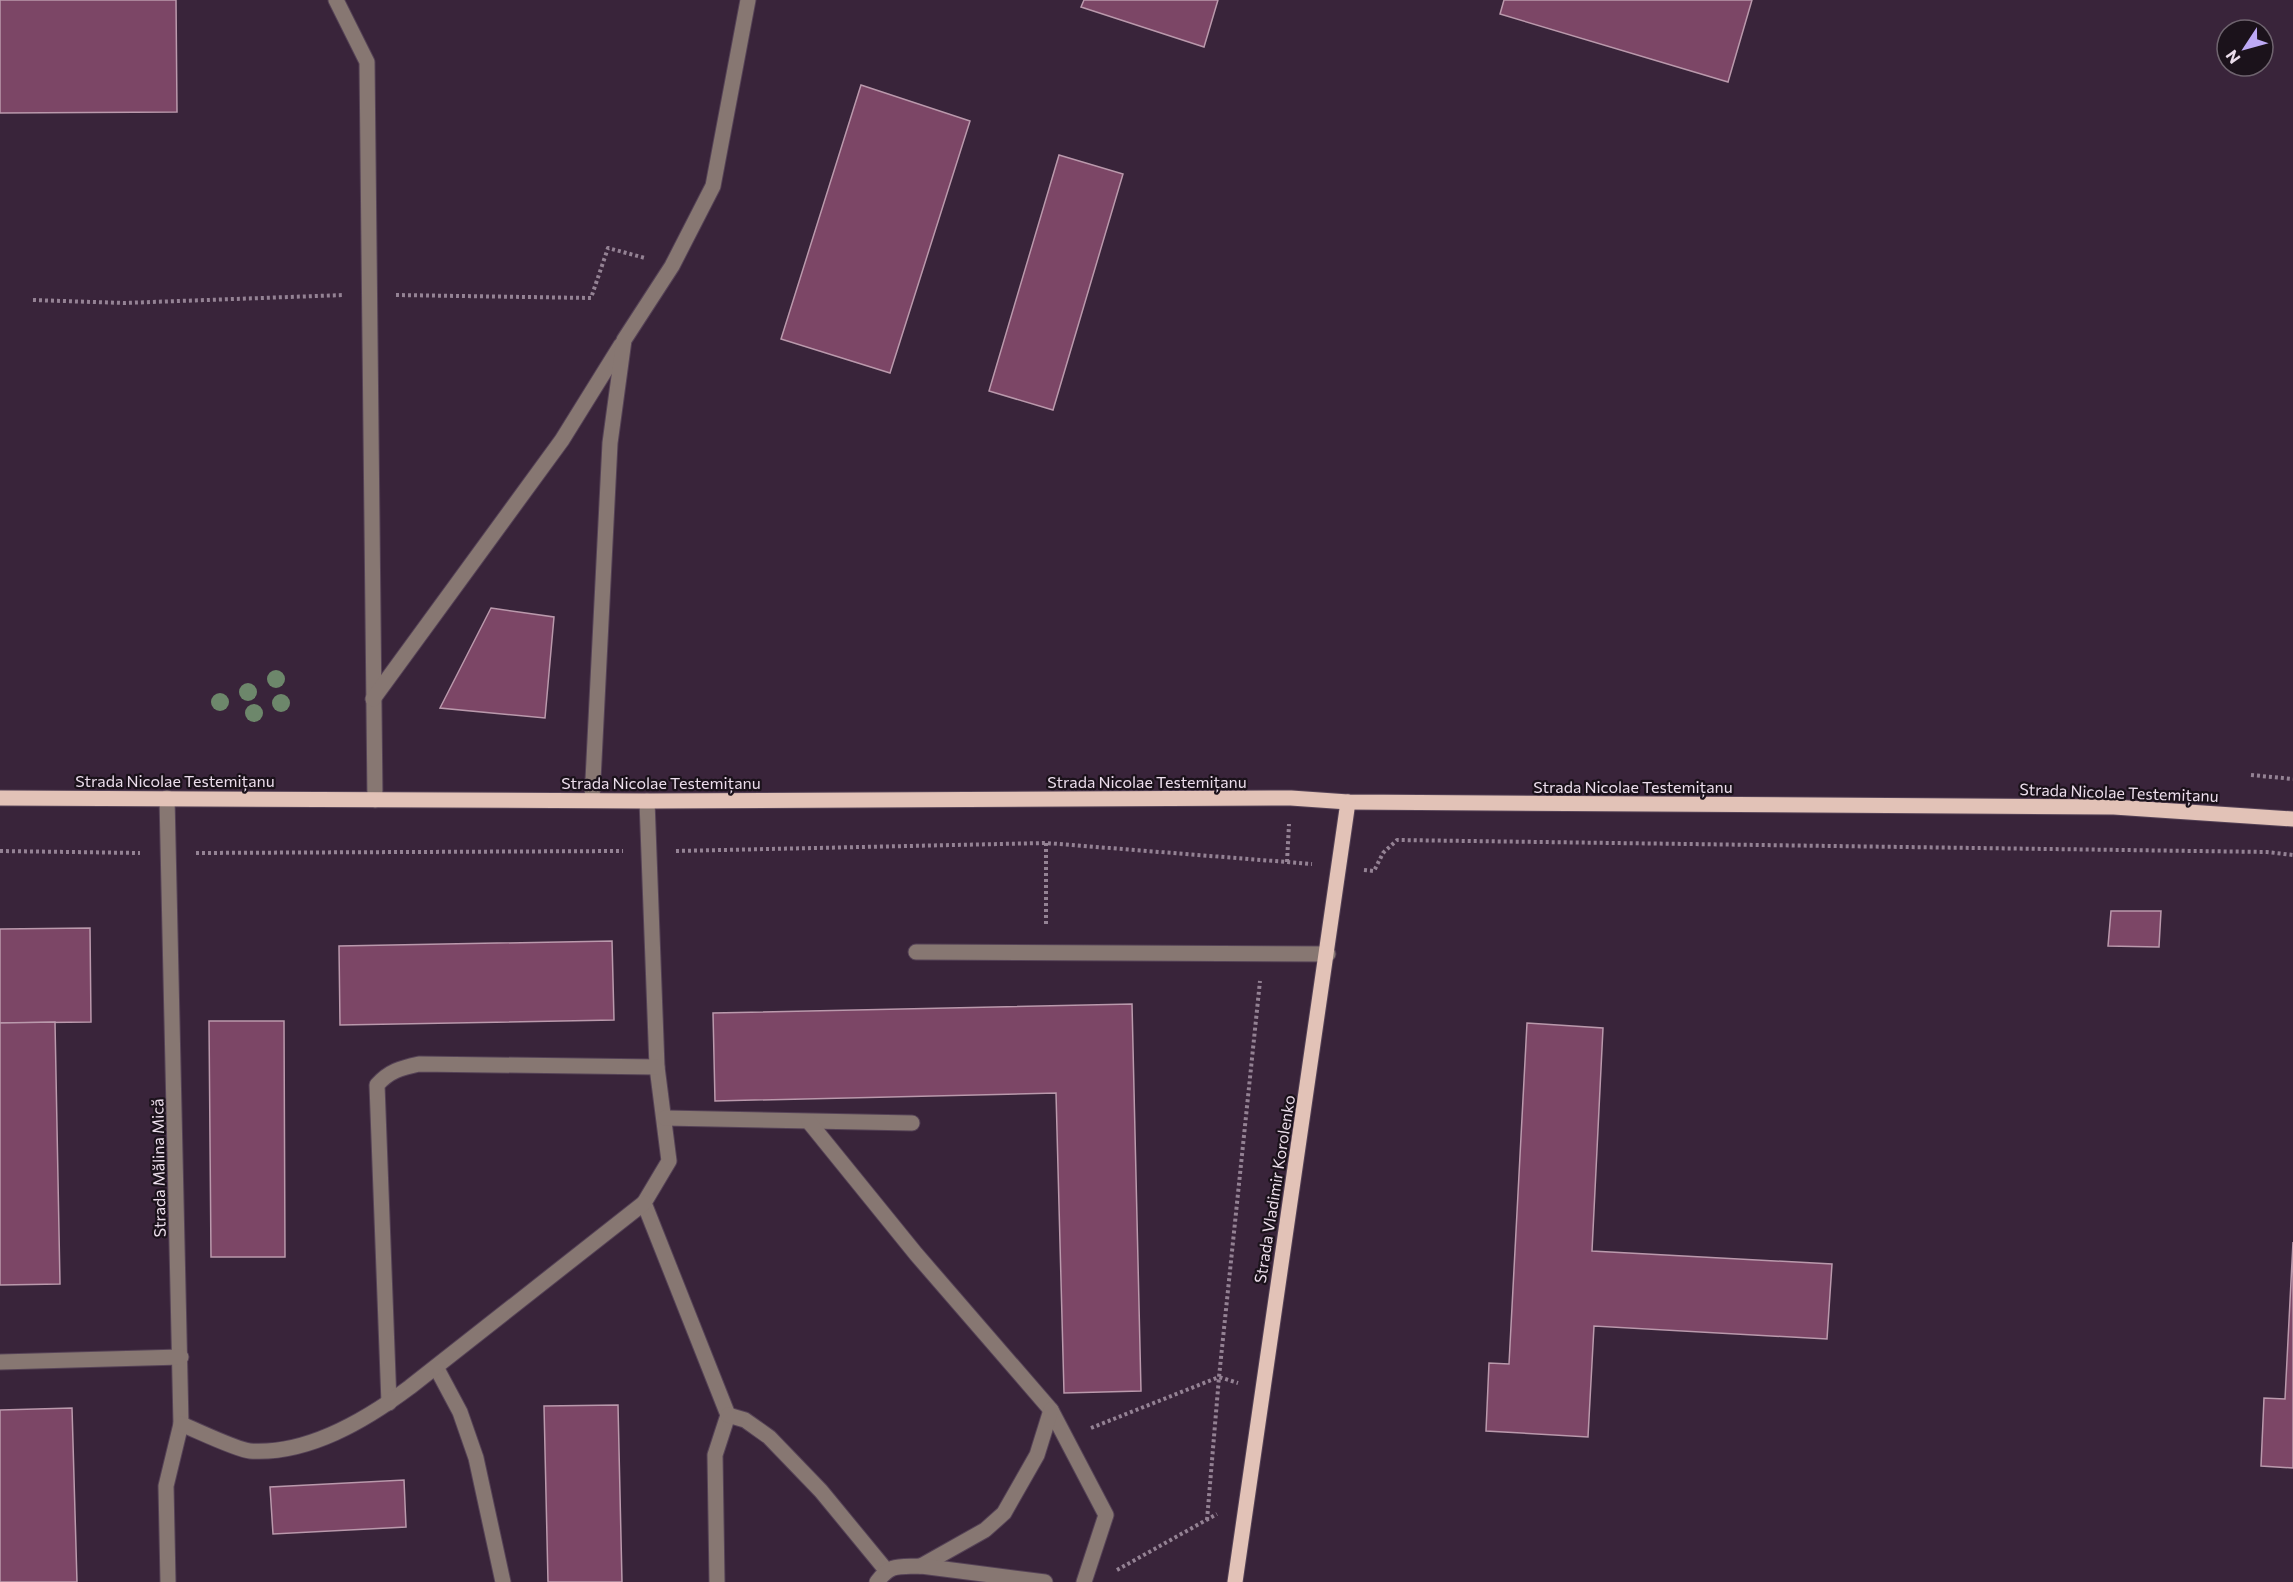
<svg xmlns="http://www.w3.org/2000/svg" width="2293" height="1582" viewBox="0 0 2293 1582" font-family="Commissioner,sans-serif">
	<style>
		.building { fill: #7c4666; stroke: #ba99ac; stroke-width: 1.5 }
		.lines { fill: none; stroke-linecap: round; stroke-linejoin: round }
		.minor-casing { stroke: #554256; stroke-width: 17 }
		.major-casing { stroke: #554256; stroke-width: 17 }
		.path { stroke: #948294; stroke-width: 4; stroke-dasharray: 3 3; stroke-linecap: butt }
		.minor { stroke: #877772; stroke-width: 15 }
		.major { stroke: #e2c2b7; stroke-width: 15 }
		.tree { fill: #6d876b }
		.labels { text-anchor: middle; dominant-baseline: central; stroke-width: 4.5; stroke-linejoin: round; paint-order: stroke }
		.street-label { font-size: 16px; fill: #ebddeb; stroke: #1b121b }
	</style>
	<rect width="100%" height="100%" fill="#39243a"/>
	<g class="building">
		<polygon points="0,0 176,0 177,112 0,113"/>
		<polygon points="1084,0 1218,0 1204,47 1081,7"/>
		<polygon points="1504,0 1752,0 1728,82 1500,14"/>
		<polygon points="861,85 970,121 890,373 781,339"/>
		<polygon points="1059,155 1123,174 1053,410 989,391"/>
		<polygon points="491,608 554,617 545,718 440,708"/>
		<polygon points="2111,911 2161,911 2159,947 2108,946"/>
		<polygon points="90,928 91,1022 0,1023 0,929"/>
		<polygon points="612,941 614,1020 340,1025 339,946"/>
		<polygon points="1132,1004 1141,1391 1064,1393 1056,1093 715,1101 713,1013"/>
		<polygon points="209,1021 284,1021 285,1257 211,1257"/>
		<polygon points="55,1022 60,1284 0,1285 0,1023"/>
		<polygon points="1527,1023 1603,1028 1592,1251 1832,1264 1827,1339 1594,1326 1588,1437 1486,1431 1489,1363 1509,1364"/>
		<polygon points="2293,1242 2293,1468 2261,1466 2264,1398 2285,1399"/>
		<polygon points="618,1405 622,1582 548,1582 544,1406"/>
		<polygon points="72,1408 77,1582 0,1582 0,1410"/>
		<polygon points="404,1480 406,1527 273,1534 270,1487"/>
	</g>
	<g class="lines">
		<defs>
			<g id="minor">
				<polyline points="336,0 367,62 375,800"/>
				<polyline points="373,699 562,440 621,345"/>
				<polyline points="167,798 181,1424 166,1486 168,1582"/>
				<polyline points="592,800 610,443 624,340 672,266 713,186 748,0"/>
				<polyline points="647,801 657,1067 669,1161 644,1203 728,1415 715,1455 717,1582"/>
				<polyline points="916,952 1328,954"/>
				<polyline points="665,1118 912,1123"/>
				<polyline points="809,1122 916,1254 1051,1410 1106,1515 1084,1582"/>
				<polyline points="0,1362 181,1357"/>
				<polyline points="436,1367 460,1412 476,1458 503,1582"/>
				<path d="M389,1403L377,1085C389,1071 401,1068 419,1064L657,1067"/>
				<polyline points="728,1415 745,1420 769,1437 821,1491 886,1570"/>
				<path d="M181,1424C196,1430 237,1450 250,1451C308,1455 366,1420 410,1387L644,1203"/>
				<polyline points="921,1566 985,1530 1004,1513 1037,1455 1051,1410"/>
				<path d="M877,1582C891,1563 899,1567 921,1566L1045,1582"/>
			</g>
			<g id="major">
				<polyline points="0,798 647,801 1291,798 1348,802 2114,807 2293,819"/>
				<polyline points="1235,1582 1348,802"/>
			</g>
		</defs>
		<use href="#minor" class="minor-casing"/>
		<use href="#major" class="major-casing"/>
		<g class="path">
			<polyline points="396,295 591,298 608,248 645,258"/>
			<polyline points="33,300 124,303 344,295"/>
			<polyline points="2251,775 2293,779"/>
			<polyline points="1046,843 1046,926"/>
			<polyline points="0,851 140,853"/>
			<polyline points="676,851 1046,843 1312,864"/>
			<polyline points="196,853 623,851"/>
			<polyline points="1287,862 1289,824"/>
			<polyline points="1364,870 1374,871 1383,853 1397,840 2267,852 2293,855"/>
			<polyline points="1091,1428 1219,1377 1260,981"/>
			<polyline points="1207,1520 1219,1377 1238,1383"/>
			<polyline points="1117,1570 1217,1514"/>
		</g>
		<use href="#minor" class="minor"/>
		<use href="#major" class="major"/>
	</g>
	<g class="tree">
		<circle cx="276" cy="679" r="9"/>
		<circle cx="248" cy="692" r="9"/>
		<circle cx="220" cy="702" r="9"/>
		<circle cx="281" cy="703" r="9"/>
		<circle cx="254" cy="713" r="9"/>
	</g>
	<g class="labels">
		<g class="street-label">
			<text x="175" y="780">Strada Nicolae Testemițanu</text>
			<text x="1147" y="781">Strada Nicolae Testemițanu</text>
			<text x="661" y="782">Strada Nicolae Testemițanu</text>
			<text x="1633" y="786">Strada Nicolae Testemițanu</text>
			<text transform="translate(2119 792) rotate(2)">Strada Nicolae Testemițanu</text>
			<text transform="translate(158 1168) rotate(-91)">Strada Mălina Mică</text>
			<text transform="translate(1274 1189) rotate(-81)">Strada Vladimir Korolenko</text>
		</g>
	</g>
	<g transform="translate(2245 48) rotate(234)"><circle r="28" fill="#1b121b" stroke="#6e636e" stroke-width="1.5"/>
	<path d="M0-4.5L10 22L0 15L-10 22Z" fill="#bda9f5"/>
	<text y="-9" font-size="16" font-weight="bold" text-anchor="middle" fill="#ebddeb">N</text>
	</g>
</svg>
